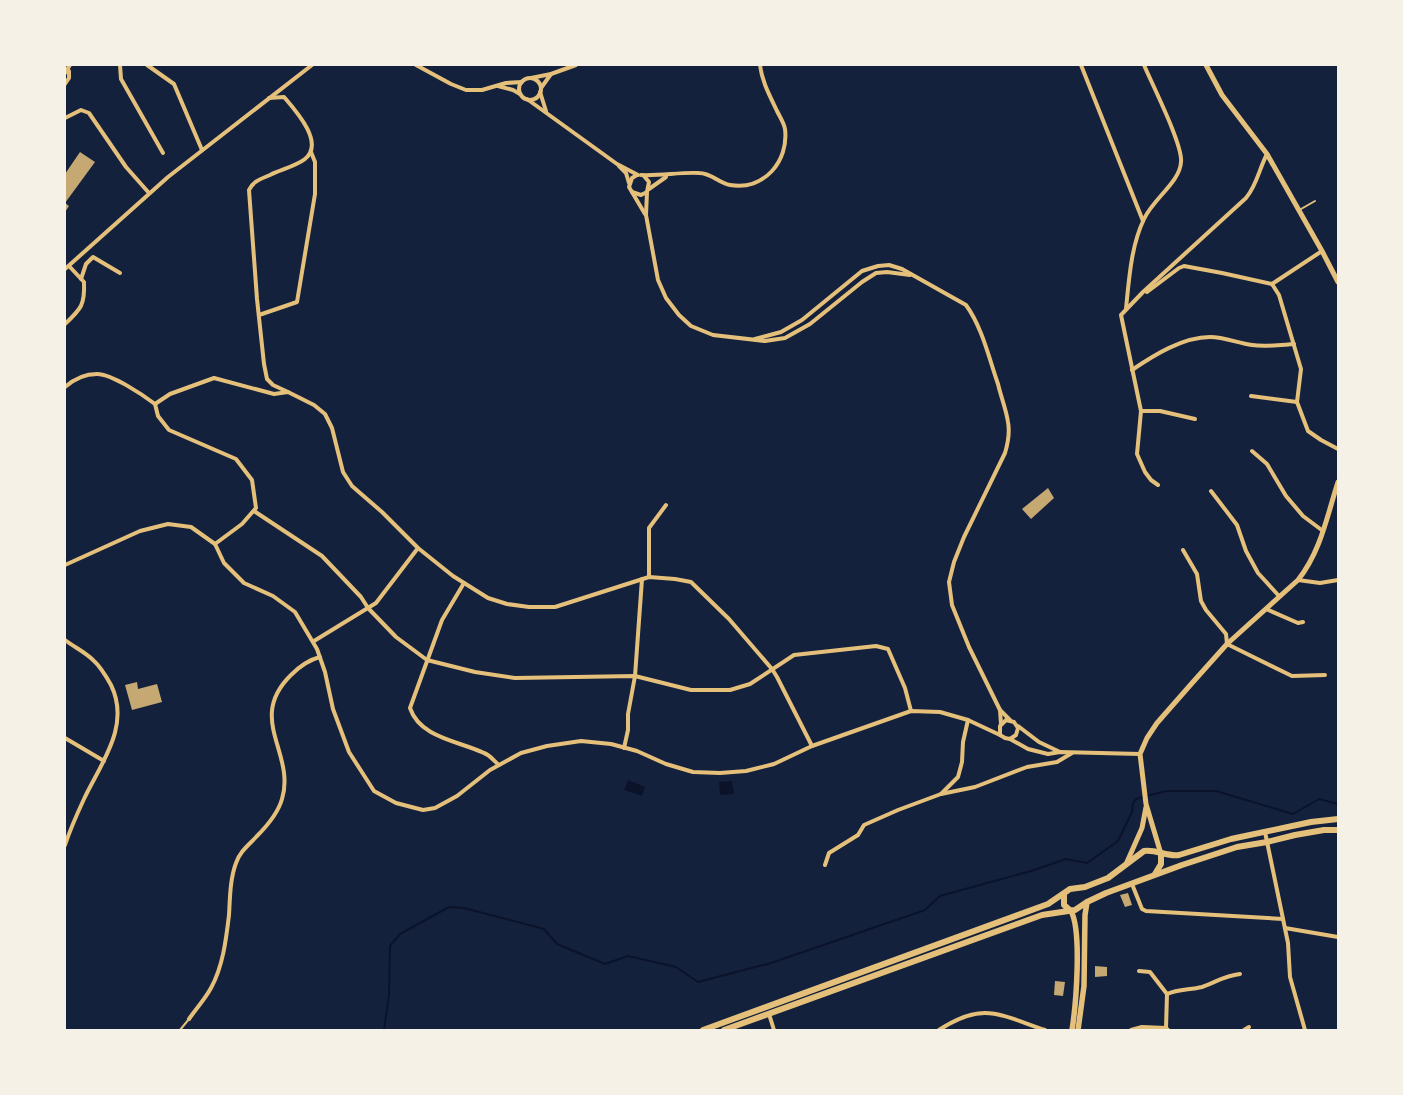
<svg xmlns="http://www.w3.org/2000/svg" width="1403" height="1095" viewBox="0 0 1403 1095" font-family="'Fira Sans',sans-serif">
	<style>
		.water { fill: #0b132b }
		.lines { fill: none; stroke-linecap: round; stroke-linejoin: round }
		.stream { stroke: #0b132b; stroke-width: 2 }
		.building { fill: #c6a872 }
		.service { stroke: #e5c07b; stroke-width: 2 }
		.minor { stroke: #e5c07b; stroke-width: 4 }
		.tertiary { stroke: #e5c07b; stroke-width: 5 }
		.secondary { stroke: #e5c07b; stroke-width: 5.5 }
		.primary { stroke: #e5c07b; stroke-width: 6 }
	</style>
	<rect width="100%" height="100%" fill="#14213d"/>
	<g class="water">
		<polygon points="628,780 645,787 642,796 624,790"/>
		<polygon points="732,781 734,794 720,795 719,782"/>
	</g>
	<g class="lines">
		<polyline class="stream" points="384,1030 389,995 390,946 400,934 449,907 464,908 544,929 557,944 605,964 628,956 676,967 698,982 771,963 925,910 940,896 1031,871 1066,859 1087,863 1118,841 1132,812 1133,803 1136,799 1166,791 1216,791 1293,814 1319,799 1338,804"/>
	</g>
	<g class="building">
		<polygon points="80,152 95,162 65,203 69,206 65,212 65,174"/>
		<polygon points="1048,488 1054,498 1031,519 1022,509"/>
		<polygon points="137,682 138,689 157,684 162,702 132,710 125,685"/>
		<polygon points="1128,893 1132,905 1125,907 1120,895"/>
		<polygon points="1095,966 1107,967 1107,976 1095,977"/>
		<polygon points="1055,981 1065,982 1063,996 1054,995"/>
	</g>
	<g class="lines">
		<g class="service">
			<polyline points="1301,209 1315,201"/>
			<polyline points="180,1030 189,1019"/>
		</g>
		<g class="minor">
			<polyline points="120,65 121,79 125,86 163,153"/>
			<polyline points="147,65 174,84 202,150"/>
			<polyline points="416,65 451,84 466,90 482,90 506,83 522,82"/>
			<polyline points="1081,65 1143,221"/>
			<polyline points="65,68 69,71 69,78 65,84"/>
			<polyline points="65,73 70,65"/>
			<polyline points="531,78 551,74 576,65"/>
			<circle cx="530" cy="89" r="11"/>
			<polyline points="498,86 513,90 520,94"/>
			<polyline points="541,88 551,74"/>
			<polyline points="540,92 546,111"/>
			<path d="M269,98L284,97C296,111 325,143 305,159C296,166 280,170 270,175C261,179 253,181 249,190L257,299L264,364L267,379L273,385L288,392"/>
			<polyline points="527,99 617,164 638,175"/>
			<polyline points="65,118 81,110 89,113 126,167 149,193"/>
			<polyline points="619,166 626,173 629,183"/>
			<polyline points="637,175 632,178 629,187 645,214"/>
			<path d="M641,175C661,176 680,172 699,173C711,173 719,183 730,185C764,191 789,161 785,129C784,123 780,117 777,111C770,96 762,82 760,65"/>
			<polyline points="649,189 666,177"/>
			<polyline points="632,192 641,195 647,192 649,182 644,176"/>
			<polyline points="647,192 646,215 658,280 666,298 679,315 691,326 713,335 765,341 785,338 810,324 862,282 876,273 887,272 910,275"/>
			<polyline points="65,269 168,177 312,65"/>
			<polyline points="81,279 86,264 93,257 120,273"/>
			<polyline points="1272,284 1279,295 1301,369 1297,402 1308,431 1321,440 1338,449"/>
			<polyline points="1147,292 1179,268 1184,266 1222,273 1272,284 1322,251"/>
			<path d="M1126,309C1129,279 1131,246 1144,219C1153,199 1180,182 1181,162C1183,145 1152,84 1144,65"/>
			<polyline points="259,315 297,302 315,194 315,162 311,152"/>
			<path d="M65,324C81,309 85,305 84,282L69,266"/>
			<path d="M755,339L781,332L802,320L862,271L878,266L889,265L902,269L966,305C982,327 989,358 998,384C1001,397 1006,409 1008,422C1010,433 1008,443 1005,453L964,537L954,562L949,582L952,605L969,647L1000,710L1010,720"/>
			<path d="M1132,370C1154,355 1183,337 1210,337C1224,337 1238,343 1252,345C1265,347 1280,345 1294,344"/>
			<path d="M65,387C73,380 85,374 97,374C112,374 143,395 155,404L170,394L214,378L274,394L288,392L314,405L325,414L332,428L343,472L352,486L382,512L418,548L453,576L488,598L507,604L529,607H555L649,577L675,579L691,582L729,619L772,669L777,677L812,746"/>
			<polyline points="1251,396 1297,402"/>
			<polyline points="155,404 158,416 169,430 236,459 252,480 256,508 242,524 215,544"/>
			<polyline points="1141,411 1160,411 1195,419"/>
			<polyline points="1252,451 1267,464 1286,496 1303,516 1323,531"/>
			<path d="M1158,485L1151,480L1145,472L1137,454L1141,411L1121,315L1143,292L1246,198C1257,185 1259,169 1267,154"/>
			<polyline points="1211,491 1237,525 1246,551 1258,573 1279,596"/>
			<polyline points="254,511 322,556 361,597 368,608 396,637 427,660 475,672 515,678 635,676 691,690 730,690 750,684 794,655 876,646 888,649 905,688 911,711"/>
			<polyline points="1183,550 1197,574 1201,601 1206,610 1226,634 1227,644 1292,676 1325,675"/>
			<polyline points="65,565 140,531 168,524 191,527 215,544 224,563 244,583 273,596 295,612 317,649 325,672 333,709 349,752 374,791 396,803 423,810 435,808 457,796 490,770 521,753 547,746 581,741 611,744 637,751 666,764 693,772 720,773 746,771 774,764 812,746 911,711 940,712 968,720 1000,735"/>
			<polyline points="649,577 649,528 666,505"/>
			<polyline points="1298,580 1320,583 1338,580"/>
			<path d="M464,583L442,620L410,708C420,738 459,741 484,753C490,755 494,761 499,765"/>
			<polyline points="1266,609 1298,623 1303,622"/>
			<path d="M65,640C74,647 85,652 93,660C101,667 106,676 111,685C131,726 101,763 84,799C77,814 70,830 65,845"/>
			<polyline points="314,641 376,603 418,548"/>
			<polyline points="1000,710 1001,724"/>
			<polyline points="1018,726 1039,742 1060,752"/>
			<polyline points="65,738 104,761"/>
			<polyline points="1010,739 1016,735 1018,728 1014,722 1006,720 1000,726 1000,735 1005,738 1010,739 1028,749 1048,754 1060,752 1140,754"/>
			<polyline points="624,748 628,730 628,714 635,676 642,579"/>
			<polyline points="941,794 975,787 1027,767 1057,762 1072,753"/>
			<polyline points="1265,832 1288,943 1290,977 1305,1030"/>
			<polyline points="825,865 829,853 858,835 864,825 898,810 941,794 958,777 962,762 963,742 968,720"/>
			<polyline points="1132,884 1142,909 1146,911 1283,919"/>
			<polyline points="1285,928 1338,937"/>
			<polyline points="1139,971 1150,972 1167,994 1166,1028 1168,1030"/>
			<path d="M1167,994C1178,989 1190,990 1202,987C1217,982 1223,976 1240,974"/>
			<polyline points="769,1014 774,1030"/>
			<path d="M189,1019C196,1009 205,999 211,988C223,966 226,940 229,915C230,898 230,879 236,863C240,851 249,845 257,836C267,826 278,813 282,799C296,753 246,719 291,675C300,666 308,660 320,657"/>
			<path d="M939,1030C983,1001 1000,1015 1045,1030"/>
			<polyline points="1131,1030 1142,1027 1166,1028"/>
			<polyline points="1244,1030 1249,1027"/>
		</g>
		<g class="tertiary">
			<polyline points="1206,65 1222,95 1267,154 1322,251 1338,282"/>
			<path d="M1161,854L1146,804L1140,754L1147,738L1157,723L1193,682L1227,644L1298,580C1321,551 1327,516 1338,482"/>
			<polyline points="1127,862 1142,828 1146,807"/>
		</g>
		<g class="secondary">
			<path d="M1071,911C1082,931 1076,1005 1072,1030"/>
			<polyline points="1078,1030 1084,986 1085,915 1087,902"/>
		</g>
		<g class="primary">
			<polyline points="1155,874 1161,864 1161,854"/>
			<polyline points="1064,894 1064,905 1071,911"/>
			<path d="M703,1030L1048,904L1070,889L1085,887L1108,878L1144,851C1156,849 1167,857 1179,855L1231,839L1311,822L1338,819"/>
			<polyline points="724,1030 1042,915 1075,910 1087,902 1106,893 1182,865 1237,847 1267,842 1295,835 1324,830 1338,830"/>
		</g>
	</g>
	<rect width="1403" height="1095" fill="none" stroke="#f6f1e7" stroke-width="132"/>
</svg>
